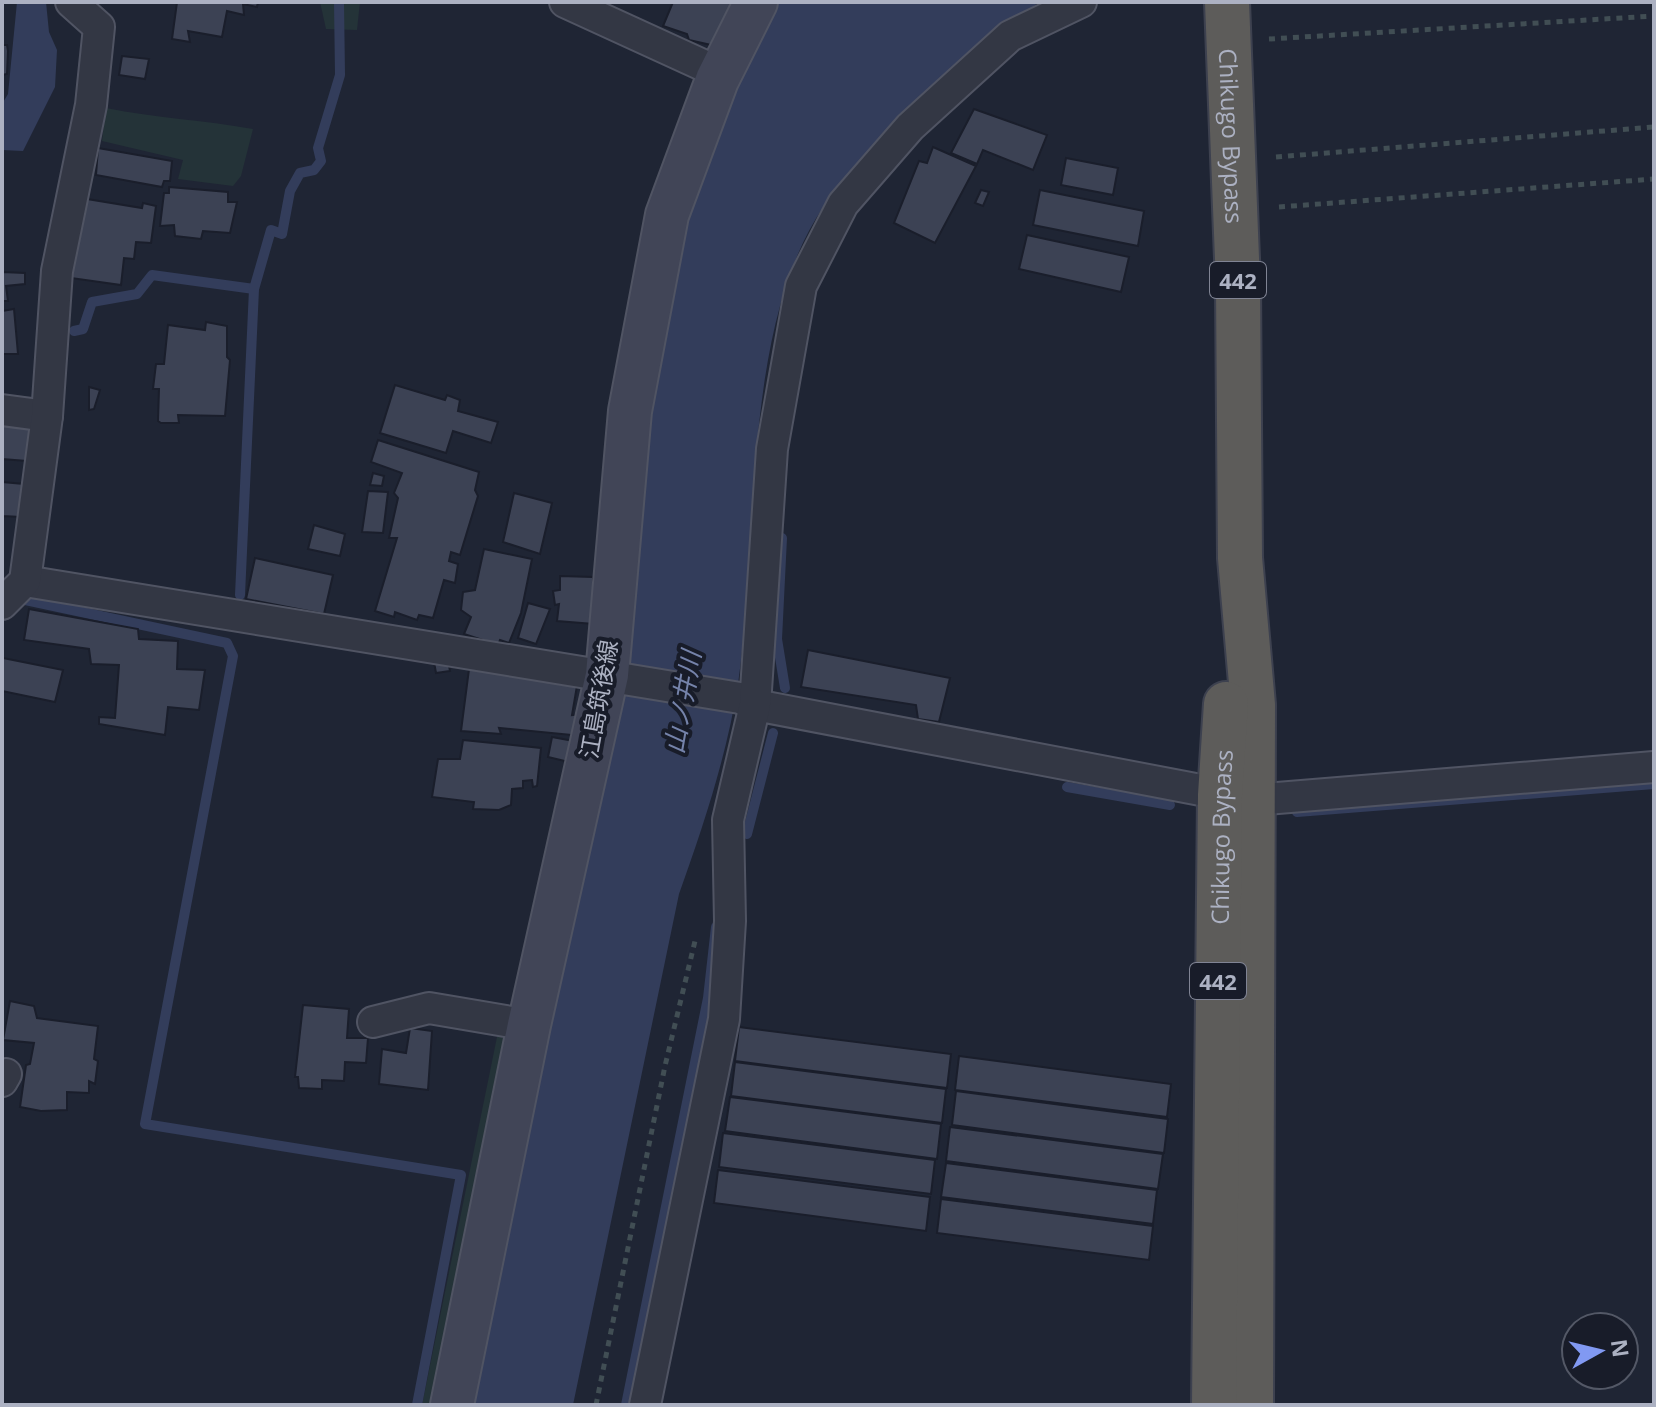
<svg xmlns="http://www.w3.org/2000/svg" width="1656" height="1407" viewBox="0 0 1656 1407" font-family="'Open Sans','Noto Sans JP',sans-serif">
	<style>
		.green { fill: #243338 }
		.water { fill: #333d5b }
		.lines { fill: none; stroke-linecap: round; stroke-linejoin: round }
		.stream { stroke: #333d5b; stroke-width: 10 }
		.building { fill: #3c4254; stroke: #1a1e2b; stroke-width: 2 }
		.minor-casing { stroke: #505463; stroke-width: 34 }
		.secondary-casing { stroke: #505463; stroke-width: 46 }
		.trunk-casing { stroke: #3d414f; stroke-width: 48 }
		.path { stroke: #414e54; stroke-width: 5; stroke-dasharray: 6 6; stroke-linecap: butt }
		.minor { stroke: #333744; stroke-width: 30 }
		.secondary { stroke: #414557; stroke-width: 42 }
		.trunk { stroke: #5d5c5a; stroke-width: 44 }
		.labels { text-anchor: middle; dominant-baseline: central; stroke-width: 8; stroke-linejoin: round; paint-order: stroke }
		.shield { fill: #181c29; stroke: #808494; stroke-width: 2 }
		.shield-label { font-size: 22px; font-weight: bold; fill: #acb1c2 }
		.street-label { font-size: 24px; fill: #acb1c2; stroke: #181c29 }
		.water-label { font-size: 26px; font-style: italic; fill: #7583aa; stroke: #181c29 }
	</style>
	<rect width="100%" height="100%" fill="#1f2534"/>
	<g class="green">
		<polygon points="320,2 360,2 357,30 326,29"/>
		<path d="M106,108C156,118 203,120 253,129L241,176L233,186L178,179L183,160L102,141Z"/>
		<polygon points="497,1037 502,1037 509,1047 439,1405 422,1405"/>
	</g>
	<g class="water">
		<polygon points="17,2 46,2 49,32 57,50 55,87 23,151 2,150 2,104 8,94"/>
		<path d="M769,2H1039C963,64 880,124 824,206C741,327 759,541 738,684C727,755 703,827 679,894L573,1405H463L676,250L711,135Z"/>
	</g>
	<g class="lines">
		<g class="stream">
			<polyline points="74,331 83,329 92,302 137,294 152,275 254,289"/>
			<polyline points="782,538 777,639 785,688"/>
			<polyline points="240,595 254,289 271,230 282,234 290,191 300,173 314,170 321,161 318,148 340,75 339,2"/>
			<polyline points="16,598 227,643 233,656 145,1124 461,1175 417,1405"/>
			<polyline points="1067,787 1170,805"/>
			<polyline points="1297,812 1654,784"/>
			<polyline points="747,834 773,733"/>
			<polyline points="626,1405 708,998 716,927"/>
		</g>
	</g>
	<g class="building">
		<polygon points="177,2 258,2 257,7 243,4 244,15 227,11 222,37 188,31 190,42 172,39"/>
		<polygon points="673,2 738,2 720,47 689,40 687,34 663,26"/>
		<polygon points="2,45 7,45 8,51 7,74 2,75"/>
		<polygon points="122,56 149,59 145,79 119,75"/>
		<polygon points="974,109 1047,135 1033,170 983,150 977,164 951,153"/>
		<polygon points="933,147 976,166 935,243 894,223 919,161 927,163"/>
		<polygon points="98,148 172,161 170,181 164,181 162,187 96,175"/>
		<polygon points="1066,158 1118,168 1113,195 1061,185"/>
		<polygon points="169,187 228,192 228,202 237,202 230,233 203,231 201,239 175,236 174,225 160,226 164,193 169,193"/>
		<polygon points="981,190 989,192 983,206 975,203"/>
		<polygon points="1040,190 1144,211 1138,246 1033,225"/>
		<polygon points="87,199 142,208 143,203 156,206 151,243 136,242 134,259 124,258 121,285 71,278"/>
		<polygon points="1027,235 1129,257 1121,292 1019,269"/>
		<polygon points="2,272 25,273 25,284 6,286 8,301 2,301"/>
		<polygon points="14,309 18,354 2,354 2,311"/>
		<polygon points="206,322 227,326 227,357 230,360 225,416 178,415 179,423 161,423 158,421 159,389 153,389 156,364 164,364 168,325 205,330"/>
		<polygon points="395,385 445,400 447,395 460,400 458,411 498,422 491,443 453,431 446,453 380,433"/>
		<polygon points="89,387 100,390 94,409 89,410"/>
		<polygon points="2,421 31,425 27,461 2,459"/>
		<polygon points="378,440 479,472 475,490 478,496 460,555 451,552 449,561 458,564 455,583 444,580 433,618 419,615 417,620 395,612 394,617 375,611 397,538 389,538 398,498 394,493 402,473 371,462"/>
		<polygon points="373,473 384,476 382,486 370,485"/>
		<polygon points="2,482 24,484 21,517 3,516 2,520"/>
		<polygon points="368,491 388,492 383,533 362,532"/>
		<polygon points="514,493 552,503 540,554 503,542"/>
		<polygon points="314,525 345,534 340,556 308,549"/>
		<polygon points="484,549 532,559 521,613 509,643 500,640 498,645 464,634 471,617 461,610 463,592 475,590"/>
		<polygon points="255,558 333,575 324,614 246,599"/>
		<polygon points="560,576 593,577 594,624 557,621 559,604 555,605 553,591 560,590"/>
		<polygon points="528,603 550,609 536,644 518,638"/>
		<polygon points="29,609 138,629 139,639 178,641 177,669 205,670 199,710 168,707 165,735 99,724 99,717 115,718 119,665 91,664 89,649 24,640"/>
		<polygon points="808,650 950,678 939,722 918,719 916,705 801,687"/>
		<polygon points="3,658 63,670 55,702 2,691"/>
		<polygon points="448,660 450,671 436,673 434,662"/>
		<polygon points="469,669 578,680 572,715 582,714 582,736 499,728 501,734 461,731"/>
		<polygon points="552,737 579,742 573,763 548,757"/>
		<polygon points="463,740 541,748 537,786 533,787 532,780 523,781 523,788 512,789 511,805 499,810 473,809 474,802 432,797 438,759 460,759"/>
		<polygon points="10,1001 34,1006 37,1018 98,1026 94,1059 98,1061 95,1084 89,1081 89,1093 67,1092 67,1110 41,1111 20,1107 26,1065 30,1064 34,1043 3,1040"/>
		<polygon points="303,1005 349,1009 347,1038 368,1038 366,1063 345,1062 344,1081 322,1080 322,1089 299,1088 298,1077 295,1077"/>
		<polygon points="739,1027 951,1054 947,1088 735,1061"/>
		<polygon points="410,1028 432,1031 428,1090 379,1084 382,1049 406,1053"/>
		<polygon points="959,1056 1171,1084 1167,1117 955,1090"/>
		<polygon points="735,1062 946,1089 942,1123 731,1096"/>
		<polygon points="956,1091 1168,1119 1164,1153 952,1125"/>
		<polygon points="730,1097 941,1124 937,1159 725,1131"/>
		<polygon points="950,1127 1163,1154 1158,1189 946,1161"/>
		<polygon points="723,1133 935,1160 931,1194 719,1167"/>
		<polygon points="946,1163 1157,1190 1153,1224 941,1197"/>
		<polygon points="718,1170 930,1197 926,1231 714,1203"/>
		<polygon points="941,1199 1153,1226 1149,1260 937,1233"/>
	</g>
	<g class="lines">
		<defs>
			<g id="minor">
				<polyline points="565,2 720,73"/>
				<polyline points="2,410 47,416"/>
				<polyline points="25,581 740,698 755,705 1253,800 1654,767"/>
				<polyline points="2,604 25,581 47,416 57,271 91,105 99,27 71,2"/>
				<polyline points="373,1022 429,1008 529,1025"/>
				<polyline points="2,1081 6,1074"/>
				<polyline points="645,1405 724,1019 730,921 728,820 755,705 772,449 801,286 843,204 910,127 1010,36 1081,2"/>
			</g>
			<polyline id="secondary" points="452,1405 529,1025 607,675 630,411 667,215 717,80 756,2"/>
			<g id="trunk">
				<path id="s1" d="M1227,2L1238,284L1240,558L1253,705L1251,1405"/>
				<path id="s2" d="M1214,1405L1220,795L1226,704"/>
			</g>
		</defs>
		<use href="#minor" class="minor-casing"/>
		<use href="#secondary" class="secondary-casing"/>
		<use href="#trunk" class="trunk-casing"/>
		<g class="path">
			<polyline points="1269,39 1654,16"/>
			<polyline points="1276,157 1654,127"/>
			<polyline points="1279,207 1654,179"/>
			<polyline points="596,1405 665,1066 695,941"/>
		</g>
		<use href="#minor" class="minor"/>
		<use href="#secondary" class="secondary"/>
		<use href="#trunk" class="trunk"/>
	</g>
	<g class="labels">
		<g class="shield">
			<rect x="1210" y="262" width="56" height="36" rx="6"/>
			<rect x="1190" y="963" width="56" height="36" rx="6"/>
		</g>
		<g class="shield-label">
			<text x="1238" y="280">442</text>
			<text x="1218" y="981">442</text>
		</g>
		<g class="street-label">
			<text stroke="none"><textPath href="#s1" startOffset="134">Chikugo Bypass</textPath></text>
			<text transform="translate(598 699) rotate(-80)">江島筑後線</text>
			<text stroke="none"><textPath href="#s2" startOffset="568">Chikugo Bypass</textPath></text>
		</g>
		<g class="water-label">
			<text transform="translate(682 702) rotate(-80)">山ノ井川</text>
		</g>
	</g>
	<rect width="1656" height="1407" fill="none" stroke="#acb1c2" stroke-width="8"/>
	<g transform="translate(1600 1351) rotate(82)"><circle r="38" fill="#181c29" stroke="#535866" stroke-width="2"/>
	<path d="M0-6L14 30L0 20L-14 30Z" fill="#8199f2"/>
	<text y="-12" font-size="22" font-weight="bold" text-anchor="middle" fill="#acb1c2">N</text>
	</g>
</svg>
